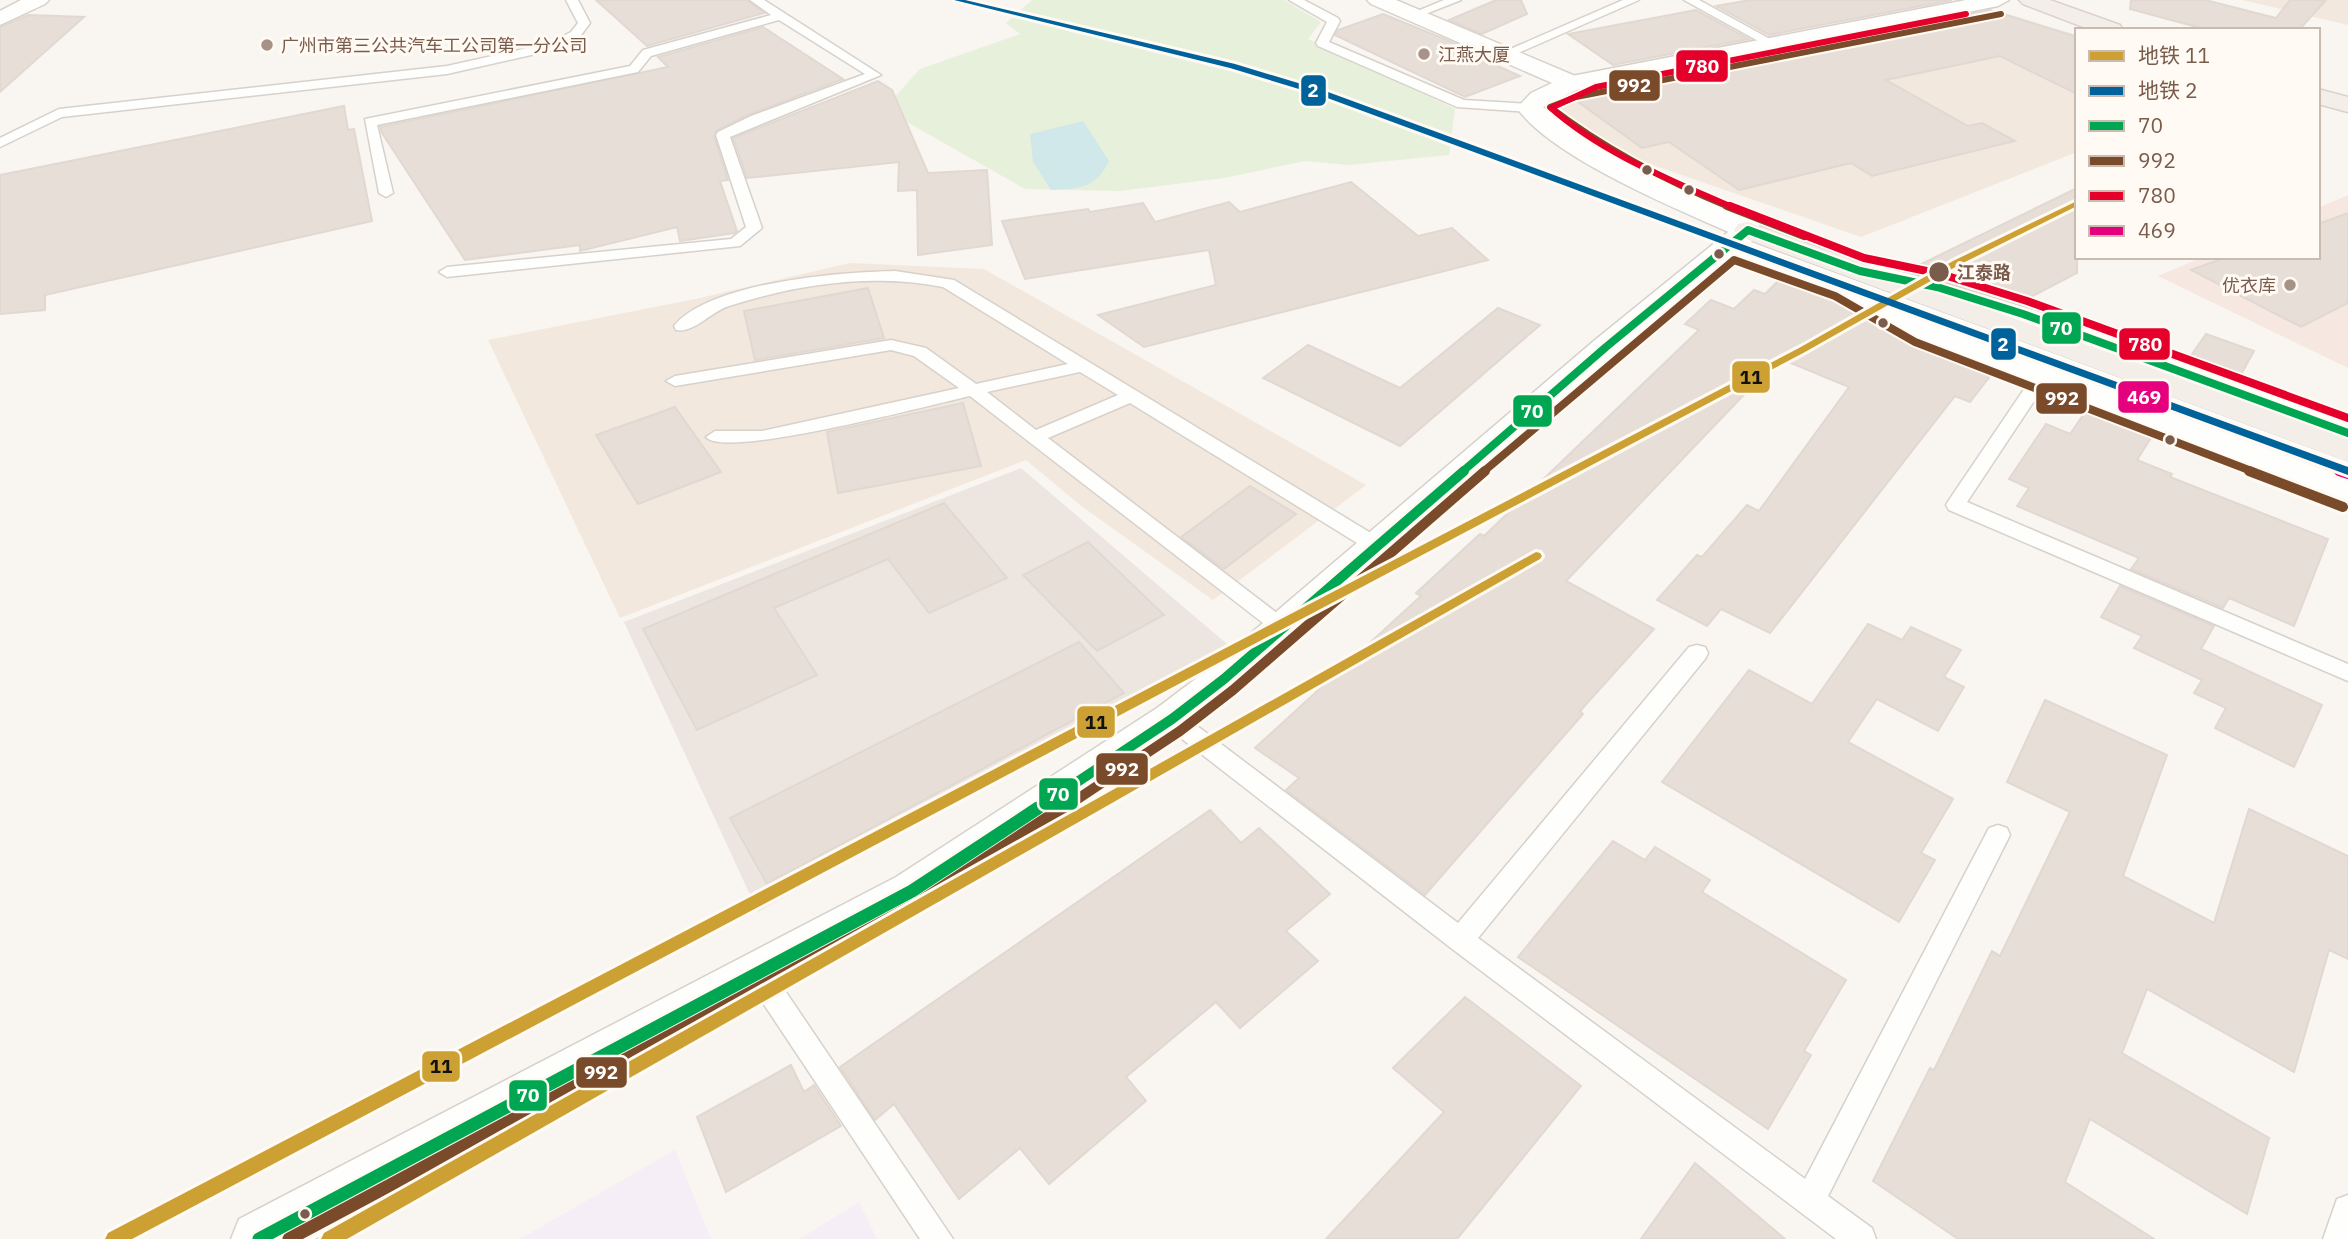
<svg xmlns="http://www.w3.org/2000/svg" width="2348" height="1239" viewBox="0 0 2348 1239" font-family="'IBM Plex Sans','Noto Sans SC',sans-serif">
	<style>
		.residential { fill: #f2e8de }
		.commercial { fill: #f6e8e1 }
		.industrial { fill: #ede5e0 }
		.education { fill: #f6eef6 }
		.green { fill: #e7f0db }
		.water { fill: #d0e8ea }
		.building { fill: #e6ded7; stroke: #e2d8d2; stroke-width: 2 }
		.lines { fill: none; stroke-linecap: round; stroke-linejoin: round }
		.service-casing { stroke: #d7d1cb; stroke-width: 3 }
		.minor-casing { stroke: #d7d1cb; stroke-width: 3 }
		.tertiary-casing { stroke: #d7d1cb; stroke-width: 3 }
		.primary-casing { stroke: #dad1cc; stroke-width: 3 }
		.service { fill: #fefefd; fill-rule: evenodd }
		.minor { fill: #fefefd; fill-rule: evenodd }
		.tertiary { fill: #fefefd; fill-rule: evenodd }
		.primary { fill: #f3eee8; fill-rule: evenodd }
		.bus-1-far2-casing { stroke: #fffaf3; stroke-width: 12 }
		.bus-1-far1-casing { stroke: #fffaf3; stroke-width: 16 }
		.bus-1-casing { stroke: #fffaf3; stroke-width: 18 }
		.bus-2-far3-casing { stroke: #fffaf3; stroke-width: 10 }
		.bus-2-far2-casing { stroke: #fffaf3; stroke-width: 12 }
		.bus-2-far1-casing { stroke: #fffaf3; stroke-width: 16 }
		.bus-2-casing { stroke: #fffaf3; stroke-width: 18 }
		.bus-3-far1-casing { stroke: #fffaf3; stroke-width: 10 }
		.bus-3-casing { stroke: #fffaf3; stroke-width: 12 }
		.bus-4-far1-casing { stroke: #fffaf3; stroke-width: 12 }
		.bus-4-casing { stroke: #fffaf3; stroke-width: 16 }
		.bus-1-far2 { stroke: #00a651; stroke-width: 8 }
		.bus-1-far1 { stroke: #00a651; stroke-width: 10 }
		.bus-1 { stroke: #00a651; stroke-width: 13 }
		.bus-2-far3 { stroke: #7a4b2a; stroke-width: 6 }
		.bus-2-far2 { stroke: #7a4b2a; stroke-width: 8 }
		.bus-2-far1 { stroke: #7a4b2a; stroke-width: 10 }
		.bus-2 { stroke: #7a4b2a; stroke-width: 13 }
		.bus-3-far1 { stroke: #e4002b; stroke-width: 6 }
		.bus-3 { stroke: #e4002b; stroke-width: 8 }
		.bus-4-far1 { stroke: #e5007d; stroke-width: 8 }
		.bus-4 { stroke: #e5007d; stroke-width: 10 }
		.metro-1-casing { stroke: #fffaf3; stroke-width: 6 }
		.metro-2-casing { stroke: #fffaf3; stroke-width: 6 }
		.metro-1 { fill: #cda033; fill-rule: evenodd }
		.metro-2 { fill: #00629b; fill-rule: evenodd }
		.poi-dot { fill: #a69286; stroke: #fffaf3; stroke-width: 2.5 }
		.bus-dot { fill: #7a5c4d; stroke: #fffaf3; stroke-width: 2.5 }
		.labels { text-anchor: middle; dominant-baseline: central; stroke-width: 6; stroke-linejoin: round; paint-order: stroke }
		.far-poi-label { font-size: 18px; fill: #7a5c4d; stroke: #fffaf3; text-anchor: start }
		.far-stop-label { font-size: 18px; font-weight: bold; fill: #7a5c4d; stroke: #fffaf3; text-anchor: start }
		.line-badge { stroke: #fffaf3; stroke-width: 2.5 }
		.badge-label { font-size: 19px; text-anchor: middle; font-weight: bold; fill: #fff }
		.pale-badge-label { font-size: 19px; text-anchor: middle; font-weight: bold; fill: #111 }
	</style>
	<rect width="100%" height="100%" fill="#f9f5f0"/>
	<g class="residential">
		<polygon points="2242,0 2348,0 2348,25"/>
		<polygon points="1998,11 2077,35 2077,152 1861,237 1618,153 1547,98"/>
		<polygon points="850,263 984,269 1366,485 1213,600 1080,505 1026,460 620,618 488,340 700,298"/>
	</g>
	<polygon class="commercial" points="2348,195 2348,368 2158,276 2203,257 2318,257 2318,208"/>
	<polygon class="industrial" points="1021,468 1227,644 758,912 624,622"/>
	<g class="education">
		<polygon points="675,1150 711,1239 520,1239"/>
		<polygon points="859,1202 877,1239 800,1239"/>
	</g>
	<polygon class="green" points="1032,0 1284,0 1321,22 1308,39 1455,109 1449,155 1349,165 1305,161 1224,178 1120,191 1025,189 884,109 920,69 1020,34 1006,23"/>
	<path class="water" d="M1083,121L1109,161C1096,188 1079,189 1051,190L1033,162L1030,134Z"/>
	<g class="building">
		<polygon points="596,0 747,0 764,13 647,46"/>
		<polygon points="1496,0 1521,0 1527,14 1482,34 1449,20"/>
		<polygon points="1750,0 1952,0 1769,35 1716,6"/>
		<polygon points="2131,0 2205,0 2276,18 2290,0 2326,0 2299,30 2208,30 2130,9"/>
		<polygon points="1696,10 1749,39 1613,65 1568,34"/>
		<polygon points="1990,10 2077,37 2077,94 2000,56 1886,80 1968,126 1982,123 2015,141 1872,176 1851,163 1739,190 1669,142 1642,148 1574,99 1642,85 1637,82"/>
		<polygon points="1383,14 1457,44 1453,46 1520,76 1465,97 1335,35 1338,30"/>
		<polygon points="28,15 84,17 0,92 0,27"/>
		<polygon points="763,27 843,79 750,114 716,131 714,136 728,180 720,181 737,231 734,233 680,241 677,227 580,251 580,245 465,260 382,133 380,127 668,67 658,57"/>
		<polygon points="878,81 892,90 928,173 987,170 992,245 918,255 917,190 898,191 899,162 747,178 733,138"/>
		<polygon points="344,106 348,130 354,129 372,221 45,295 45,310 0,314 0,175"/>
		<polygon points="1351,182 1418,236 1452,228 1488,260 1144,347 1098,315 1216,285 1209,250 1025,279 1002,221 1088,209 1090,212 1143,203 1155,222 1229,202 1240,212"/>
		<polygon points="2077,188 2077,273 2019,303 1907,271"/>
		<polygon points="2348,213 2348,303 2301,327 2191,270 2227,257 2318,257 2318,224"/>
		<polygon points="1783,276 1835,295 1908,337 1994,371 1970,402 1955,396 1770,633 1721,609 1707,626 1657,600 1697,555 1702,557 1747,505 1759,511 1849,387 1779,358 1566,581 1654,629 1580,711 1583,714 1425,895 1286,790 1299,778 1255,748 1421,596 1416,593 1480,534 1484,536 1699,330 1685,324 1711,300 1734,309 1754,290 1765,294"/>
		<polygon points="868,288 884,338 755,360 744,311"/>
		<polygon points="1498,308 1540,325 1400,446 1263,378 1308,345 1400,388"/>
		<polygon points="2206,334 2254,351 2239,378 2188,360"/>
		<polygon points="963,403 981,466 838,493 827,432"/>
		<polygon points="675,407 721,472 638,504 596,435"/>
		<polygon points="2088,408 2154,433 2137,460 2172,474 2170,477 2328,539 2294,626 2229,598 2223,608 2131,569 2139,558 2017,506 2029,488 2009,479 2046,424 2070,434"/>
		<polygon points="1250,486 1296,514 1224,569 1181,537"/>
		<polygon points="944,503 1007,578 929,613 888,559 774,608 817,675 697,730 643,629"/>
		<polygon points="1088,542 1164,615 1097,651 1023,575"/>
		<polygon points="2120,586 2214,626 2201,649 2322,705 2294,767 2215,728 2226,708 2194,693 2202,680 2134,648 2142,636 2101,617"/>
		<polygon points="1868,624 1902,640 1911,627 1961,650 1944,677 1964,687 1938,731 1877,699 1848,742 1953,799 1921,853 1935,860 1899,922 1662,782 1749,670 1812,704"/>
		<polygon points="1079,642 1124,693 767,884 730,818"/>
		<polygon points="2045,700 2167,755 2123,876 2214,923 2249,809 2348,856 2348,959 2329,950 2294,1072 2147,989 2122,1053 2269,1138 2247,1214 2090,1119 2065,1182 2154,1239 1958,1239 1873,1181 1930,1068 1934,1070 1992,951 2000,956 2070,812 2007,782"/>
		<polygon points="1210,810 1241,843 1259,828 1330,894 1286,931 1318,961 1240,1028 1216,1002 1126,1077 1146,1101 1049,1184 1020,1148 959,1199 894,1104 875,1120 840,1067"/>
		<polygon points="1613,841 1645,860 1655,847 1710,880 1702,892 1846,980 1804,1051 1811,1055 1768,1129 1518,957"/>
		<polygon points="1465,997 1581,1086 1457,1239 1326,1239 1444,1112 1393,1068"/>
		<polygon points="791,1065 804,1092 814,1085 841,1126 726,1192 697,1117"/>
		<polygon points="1695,1163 1785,1239 1641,1239"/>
	</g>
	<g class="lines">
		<defs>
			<g id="service">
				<polygon points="566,0 578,0 590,23 579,38 558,49 447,74 62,117 0,147 0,138 59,109 447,66 550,43 571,32 578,23"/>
				<polygon points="750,0 764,0 881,75 730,137 762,228 740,246 447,277 439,272 447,267 731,239 746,227 716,135 718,132 751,116 865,74 779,20 651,56 638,72 377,125 393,193 386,197 379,193 365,119 630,66 643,50 771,15"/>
				<polygon points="1289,0 1304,0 1338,18 1340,21 1329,42 1464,100 1529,104 1536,108 1529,112 1457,107 1318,46 1316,43 1327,22"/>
				<polygon points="1444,0 1461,0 1418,17 1408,15"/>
				<polygon points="1623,0 1639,0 1509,57 1499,54"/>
				<polygon points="1684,0 1699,0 1770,39 1760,42"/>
				<path d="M895,271L954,280L1384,541L1387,546L1377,553L1370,551L1130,403L1048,438L1290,623L1294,628L1290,633H1276L970,396C934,404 724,460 706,437L715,431H762L959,388L914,356L891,350L675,386L666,381L675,376L891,340L926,348L976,384L1068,364L943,287C873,273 797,284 729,306C712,311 693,334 676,330L674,326C710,282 841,272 895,271ZM1080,372L1118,395L1036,430L987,392Z"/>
				<polygon points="2041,372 2050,377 1967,502 2348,664 2348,681 1949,510 1946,505 1949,500 2035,373"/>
				<polygon points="1697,645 1705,647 1708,653 1705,659 1478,938 1805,1179 1989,828 1998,825 2007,828 2010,835 1828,1196 1872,1228 1876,1239 1836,1239 1451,948 1164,725 1161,719 1164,713 1172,710 1180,713 1458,923 1689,647"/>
				<polygon points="758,961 767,964 953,1239 920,1239 749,982 745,973 749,964"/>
				<polygon points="2348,1195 2348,1239 2323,1239 2337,1199"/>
			</g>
			<g id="minor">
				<path d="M1367,0H1396L1580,78L1584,83L1580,88L1543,107C1607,160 1682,192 1758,224L1762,230L1758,236H1738C1681,211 1552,158 1517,108L1531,93L1552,83L1371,4Z"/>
				<path d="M1866,263C2031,303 2189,363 2348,421V444L2039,330L1856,278L1852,272L1856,266Z"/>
				<polygon points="1846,278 1856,281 1931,323 2348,481 2348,506 1909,335 1836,293 1831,287 1836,281"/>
			</g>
			<g id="tertiary">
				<polygon points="21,0 49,0 45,4 0,25 0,11"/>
				<polygon points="1966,0 2009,0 1998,6 1603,86 1572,90 1564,88 1560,83 1564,78 1572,76"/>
				<polygon points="1748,222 1758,224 1762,230 1751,242 2348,462 2348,485 1735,255 1617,354 1238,690 1187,730 928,905 315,1239 231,1239 239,1219 896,877 1157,708 1210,668 1595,340 1738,224"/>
			</g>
			<g id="primary">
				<polygon points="2019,0 2050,0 2120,25 2123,30 2091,30 2023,4"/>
				<polygon points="2318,89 2348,97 2348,112 2318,104"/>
				<polygon points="1748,222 2348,439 2348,462 1738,236 1734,230 1738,224"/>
			</g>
		</defs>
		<use href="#service" class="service-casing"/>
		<use href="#minor" class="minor-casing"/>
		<use href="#tertiary" class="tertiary-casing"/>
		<use href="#primary" class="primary-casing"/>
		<use href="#service" class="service"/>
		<use href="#minor" class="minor"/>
		<use href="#tertiary" class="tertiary"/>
		<use href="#primary" class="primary"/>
		<defs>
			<polyline id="bus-1-far2" points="1462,472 1606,347 1748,230 1860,271 1937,287 2023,314 2348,433"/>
			<polyline id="bus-1-far1" points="1035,810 1172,719 1224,679 1464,471"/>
			<polyline id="bus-1" points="259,1239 912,891 1038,808"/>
			<path id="bus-2-far3" d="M1731,208C1666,181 1606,150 1550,107L1576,97L2001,14"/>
			<g id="bus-2-far2">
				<polyline points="1727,206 1804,236"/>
				<polyline points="1483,472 1734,260 1835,296 1915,342 2254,472"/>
			</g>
			<g id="bus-2-far1">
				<polyline points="2249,471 2343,507"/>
				<polyline points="1061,810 1180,731 1233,690 1485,471"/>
			</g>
			<polyline id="bus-2" points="289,1239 919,903 1063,808"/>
			<path id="bus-3-far1" d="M1734,208C1671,180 1603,154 1551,108L1596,87L1966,14"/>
			<polyline id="bus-3" points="1730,206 1864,258 1941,274 2027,301 2348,418"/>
			<polyline id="bus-4-far1" points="1841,283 2344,472"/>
			<polyline id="bus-4" points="2339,471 2348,474"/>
		</defs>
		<use href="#bus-1-far2" class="bus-1-far2-casing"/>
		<use href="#bus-1-far1" class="bus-1-far1-casing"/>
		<use href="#bus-1" class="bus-1-casing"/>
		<use href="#bus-2-far3" class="bus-2-far3-casing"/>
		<use href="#bus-2-far2" class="bus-2-far2-casing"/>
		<use href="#bus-2-far1" class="bus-2-far1-casing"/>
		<use href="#bus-2" class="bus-2-casing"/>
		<use href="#bus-3-far1" class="bus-3-far1-casing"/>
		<use href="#bus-3" class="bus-3-casing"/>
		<use href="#bus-4-far1" class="bus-4-far1-casing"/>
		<use href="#bus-4" class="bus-4-casing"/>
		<use href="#bus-1-far2" class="bus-1-far2"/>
		<use href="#bus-1-far1" class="bus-1-far1"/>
		<use href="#bus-1" class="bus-1"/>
		<use href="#bus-2-far3" class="bus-2-far3"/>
		<use href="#bus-2-far2" class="bus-2-far2"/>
		<use href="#bus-2-far1" class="bus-2-far1"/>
		<use href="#bus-2" class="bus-2"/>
		<use href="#bus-3-far1" class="bus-3-far1"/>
		<use href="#bus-3" class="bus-3"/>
		<use href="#bus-4-far1" class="bus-4-far1"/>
		<use href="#bus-4" class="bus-4"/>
		<defs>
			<g id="metro-1">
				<polygon points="2077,201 2077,206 1959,265 1805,352 132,1239 105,1239 108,1233 1799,348 1953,261"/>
				<polygon points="1536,552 1540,553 1542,556 1540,559 347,1239 321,1239 324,1233"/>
			</g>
			<polygon id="metro-2" points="954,0 965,0 1235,64 1328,92 2348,467 2348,475 1322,96 1230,68"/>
		</defs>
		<use href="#metro-1" class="metro-1-casing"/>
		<use href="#metro-2" class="metro-2-casing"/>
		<use href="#metro-1" class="metro-1"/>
		<use href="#metro-2" class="metro-2"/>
	</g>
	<g class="poi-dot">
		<circle cx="267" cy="45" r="7"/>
		<circle cx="1424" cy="54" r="7"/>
		<circle cx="2290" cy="285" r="7"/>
	</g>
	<g class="bus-dot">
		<circle cx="1647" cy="170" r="6"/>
		<circle cx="1689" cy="190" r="6"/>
		<circle cx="1719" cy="254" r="6"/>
		<circle cx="1939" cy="272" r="11"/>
		<circle cx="1883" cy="323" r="6"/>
		<circle cx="2170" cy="440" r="6"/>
		<circle cx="305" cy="1214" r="6"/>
	</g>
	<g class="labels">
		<g class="far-poi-label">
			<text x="281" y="45">广州市第三公共汽车工公司第一分公司</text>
			<text x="1438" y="54">江燕大厦</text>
			<text x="2276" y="285" text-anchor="end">优衣库</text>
		</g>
		<g class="far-stop-label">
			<text x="1957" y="272">江泰路</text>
		</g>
	</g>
	<g class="line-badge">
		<rect x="1675" y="49" width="54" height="34" rx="7" fill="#e4002b"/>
		<rect x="1608" y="69" width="53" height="33" rx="7" fill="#7a4b2a"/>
		<rect x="1300" y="74" width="27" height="33" rx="7" fill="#00629b"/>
		<rect x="2041" y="311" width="41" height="34" rx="7" fill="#00a651"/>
		<rect x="2118" y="327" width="53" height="34" rx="7" fill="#e4002b"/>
		<rect x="1990" y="327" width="27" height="34" rx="7" fill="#00629b"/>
		<rect x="1731" y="360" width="40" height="34" rx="7" fill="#cda033"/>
		<rect x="2117" y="380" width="53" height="34" rx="7" fill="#e5007d"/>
		<rect x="2035" y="382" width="53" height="33" rx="7" fill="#7a4b2a"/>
		<rect x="1512" y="394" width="41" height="34" rx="7" fill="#00a651"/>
		<rect x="1076" y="705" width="40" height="34" rx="7" fill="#cda033"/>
		<rect x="1095" y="752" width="54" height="34" rx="7" fill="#7a4b2a"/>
		<rect x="1038" y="777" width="41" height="34" rx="7" fill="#00a651"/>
		<rect x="421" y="1050" width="40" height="33" rx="7" fill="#cda033"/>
		<rect x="575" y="1056" width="53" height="33" rx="7" fill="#7a4b2a"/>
		<rect x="508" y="1079" width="40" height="33" rx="7" fill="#00a651"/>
	</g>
	<g class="badge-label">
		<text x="1702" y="73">780</text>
		<text x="1634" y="92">992</text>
		<text x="1313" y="97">2</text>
		<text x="2061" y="335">70</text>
		<text x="2145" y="351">780</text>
		<text x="2003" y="351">2</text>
		<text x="2144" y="404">469</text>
		<text x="2062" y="405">992</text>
		<text x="1532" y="418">70</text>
		<text x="1122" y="776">992</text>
		<text x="1058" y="801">70</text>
		<text x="601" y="1079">992</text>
		<text x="528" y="1102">70</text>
	</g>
	<g class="pale-badge-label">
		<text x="1751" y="384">11</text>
		<text x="1096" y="729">11</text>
		<text x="441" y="1073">11</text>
	</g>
	<rect x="2075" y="28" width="245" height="231" fill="#fffaf3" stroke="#cabbb1" stroke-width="2"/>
	<rect x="2089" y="51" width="35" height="10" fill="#cda033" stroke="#cabbb1" stroke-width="2"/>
	<text x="2138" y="63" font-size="21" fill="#7a5c4d">地铁 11</text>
	<rect x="2089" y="86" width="35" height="10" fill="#00629b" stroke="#cabbb1" stroke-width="2"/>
	<text x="2138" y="98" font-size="21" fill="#7a5c4d">地铁 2</text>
	<rect x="2089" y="121" width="35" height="10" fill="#00a651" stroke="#cabbb1" stroke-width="2"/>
	<text x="2138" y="133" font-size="21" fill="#7a5c4d">70</text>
	<rect x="2089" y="156" width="35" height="10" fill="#7a4b2a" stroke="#cabbb1" stroke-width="2"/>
	<text x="2138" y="168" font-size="21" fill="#7a5c4d">992</text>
	<rect x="2089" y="191" width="35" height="10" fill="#e4002b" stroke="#cabbb1" stroke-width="2"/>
	<text x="2138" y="203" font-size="21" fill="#7a5c4d">780</text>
	<rect x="2089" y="226" width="35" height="10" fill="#e5007d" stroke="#cabbb1" stroke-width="2"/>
	<text x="2138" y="238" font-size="21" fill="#7a5c4d">469</text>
</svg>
